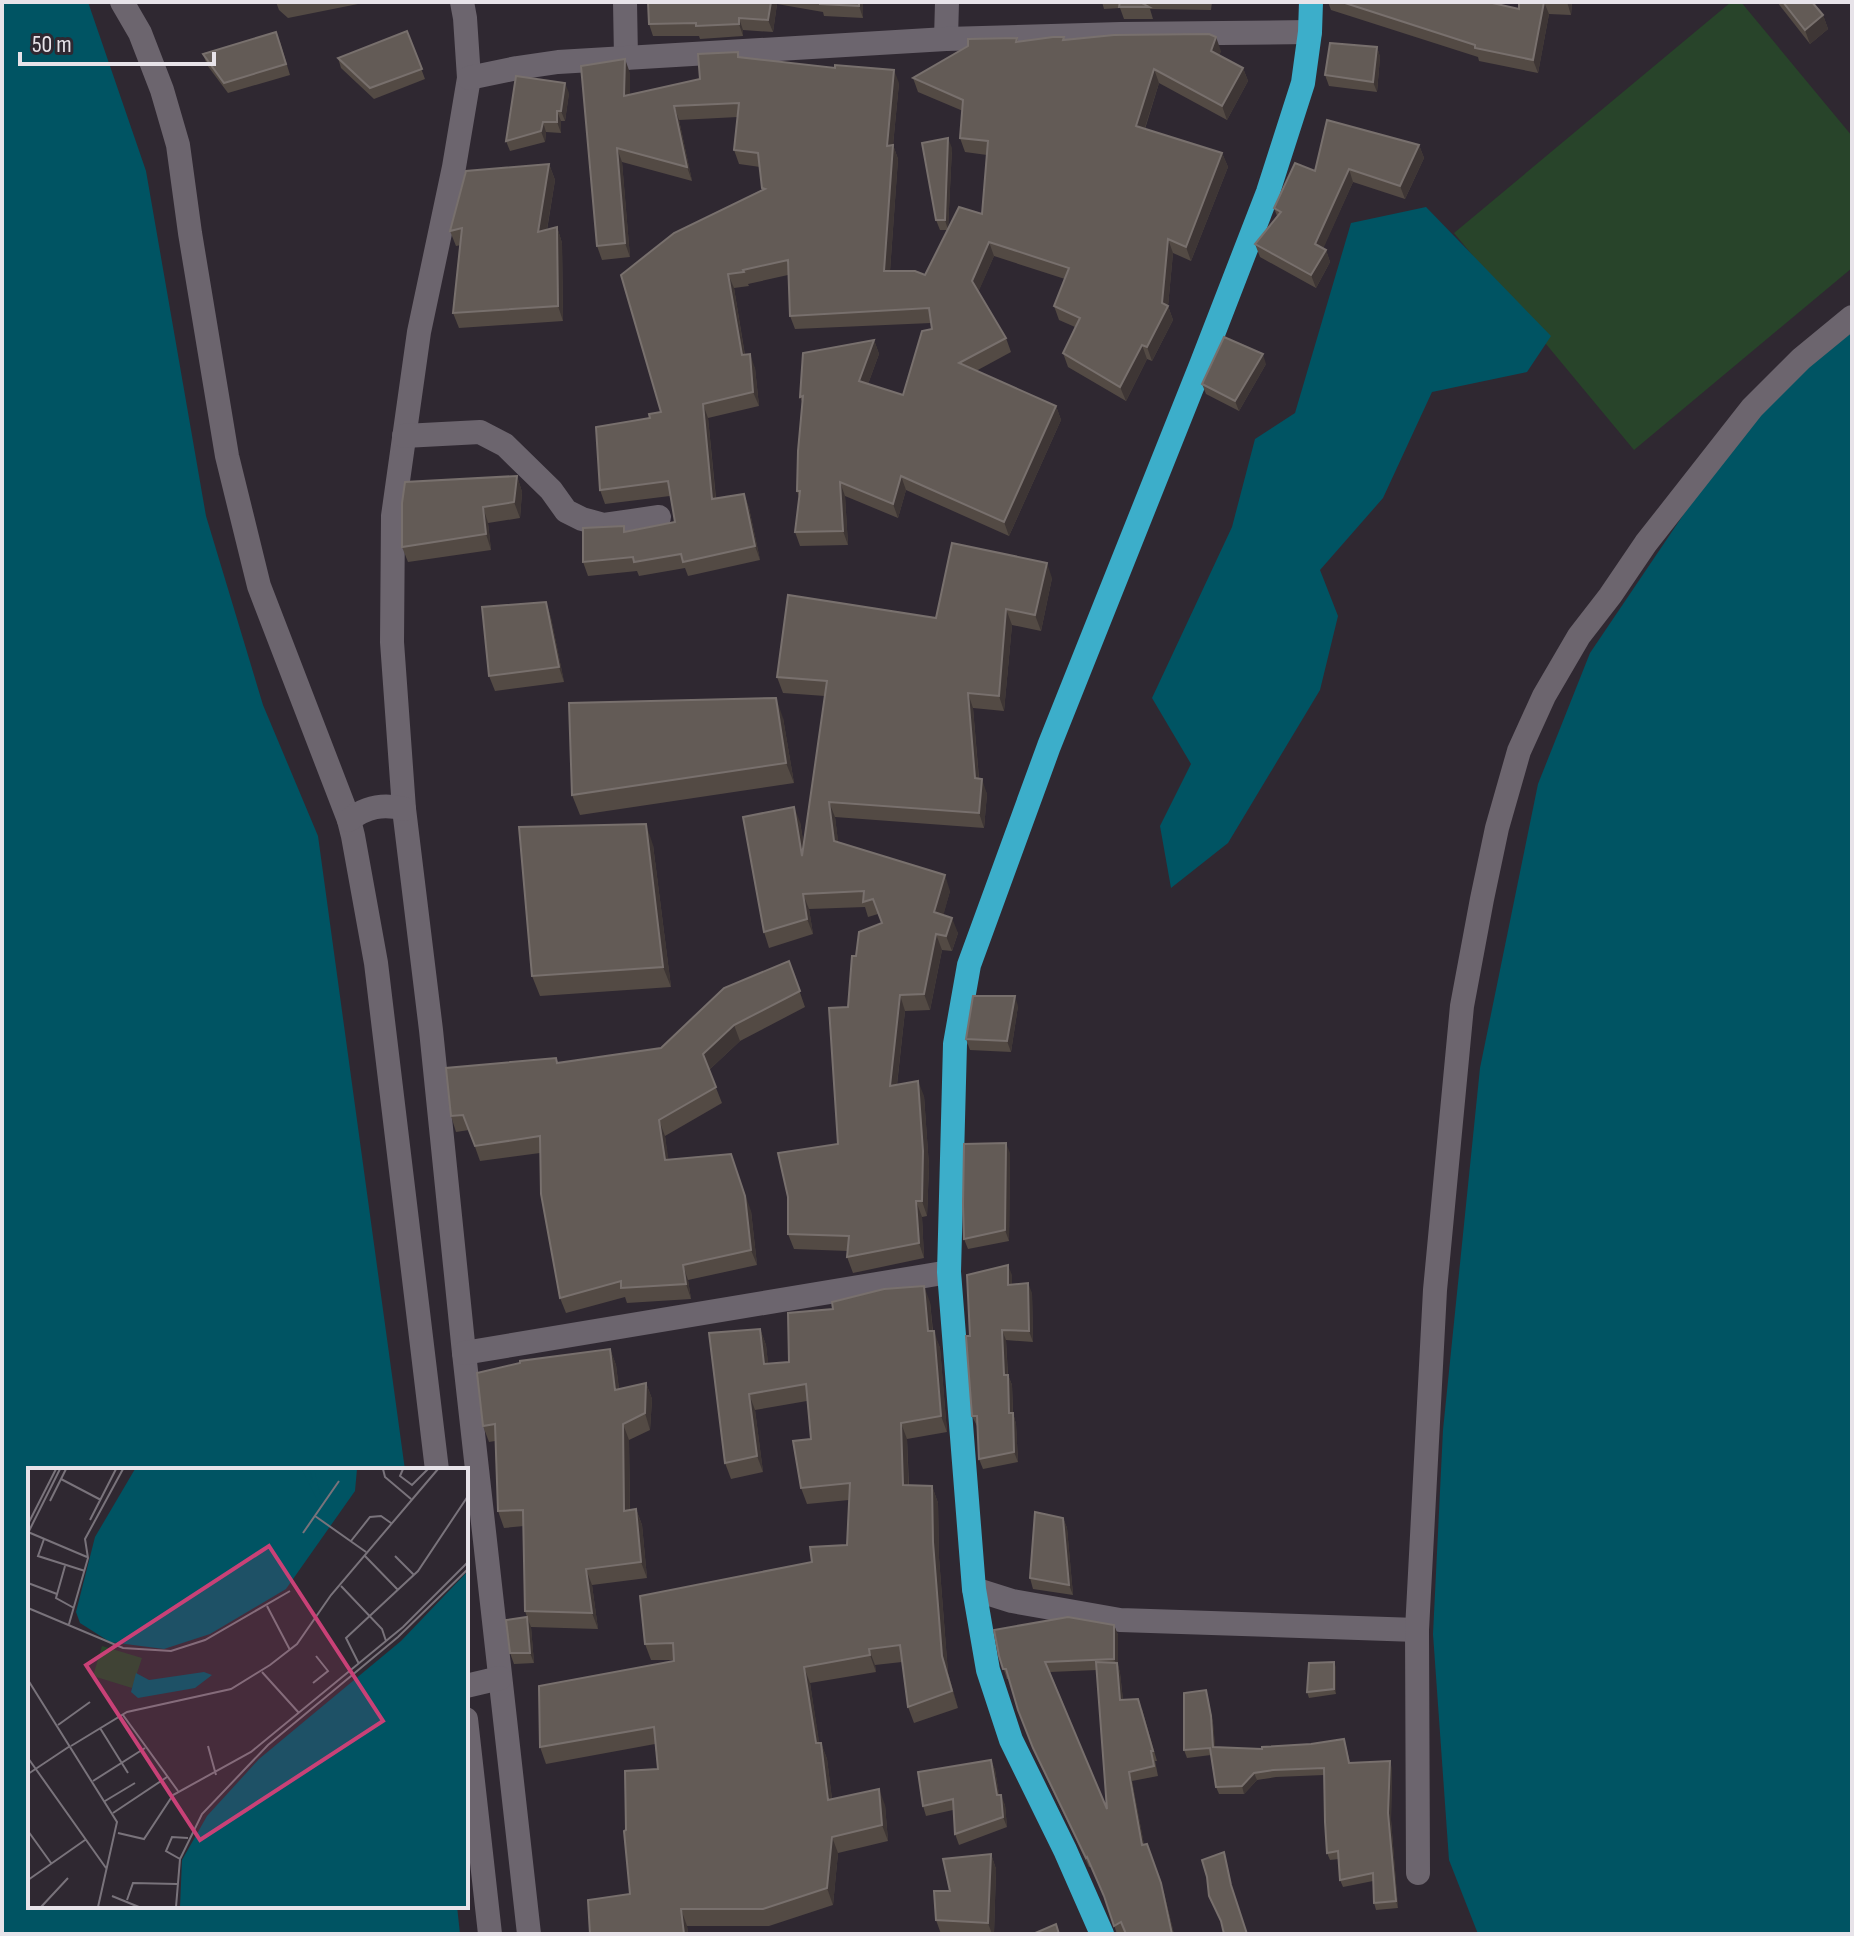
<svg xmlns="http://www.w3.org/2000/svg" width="1854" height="1936" viewBox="0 0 1854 1936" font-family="'Sofia Sans Condensed',sans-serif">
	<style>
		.green { fill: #28442a }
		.water { fill: #005463 }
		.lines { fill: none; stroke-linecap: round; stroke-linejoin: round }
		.minor { stroke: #6c656e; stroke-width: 24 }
		.highway { stroke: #3caeca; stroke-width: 24 }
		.wall { fill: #534a44; fill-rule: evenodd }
		.shaded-wall { fill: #3e3635 }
		.building { fill: #635b56; stroke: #78706d; stroke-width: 2 }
		.inset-river { fill: none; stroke: #005463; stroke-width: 4 }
		.inset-road { fill: none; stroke: #79737b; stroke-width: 2 }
		.view { fill: #c94177; fill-opacity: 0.15; stroke: #c94177; stroke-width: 4 }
		.inset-edge { fill: none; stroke: #e7e3e9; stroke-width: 4 }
	</style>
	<rect width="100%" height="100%" fill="#2f2831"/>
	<polygon class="green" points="1731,2 1741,2 1852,136 1852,268 1634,450 1454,233"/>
	<g class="water">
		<polygon points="2,2 88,2 146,171 206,516 263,705 318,836 405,1470 30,1470 30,1906 457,1906 460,1934 2,1934"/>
		<polygon points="1426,207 1551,336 1527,372 1432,392 1383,498 1320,570 1338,616 1320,690 1228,843 1171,888 1160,826 1191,764 1152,698 1232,527 1255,439 1295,413 1351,223"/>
		<polygon points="1852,330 1852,1934 1478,1934 1449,1860 1433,1634 1443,1430 1480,1068 1538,784 1590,653 1748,419"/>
	</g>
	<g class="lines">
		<g class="minor">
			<polyline points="122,2 140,33 162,90 178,145 190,233 227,456 259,586 349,820 353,836 376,963 437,1470"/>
			<polyline points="462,2 465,18 469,78 454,167 419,332 393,516 392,642 404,809 431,1030 464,1353 529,1934"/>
			<polyline points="625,2 626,58"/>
			<polyline points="946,39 947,2"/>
			<polyline points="469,78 517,68 558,62 946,39 1121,34 1310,32"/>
			<polyline points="404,436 480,432 505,445 551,490 566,511 582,519 604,525 659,517"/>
			<path d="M349,820C366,807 383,803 404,809"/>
			<polyline points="464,1353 949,1272"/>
			<polyline points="974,1589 1012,1601 1120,1620 1417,1630"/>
			<polyline points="466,1686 500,1678"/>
			<polyline points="466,1719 490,1934"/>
			<polyline points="1418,1873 1417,1630 1435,1290 1462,1006 1482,899 1497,828 1519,751 1544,696 1579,636 1610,596 1646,543 1752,408 1801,359 1852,317"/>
		</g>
		<polyline class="highway" points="1102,1934 1065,1850 1011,1740 988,1670 974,1589 949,1272 955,1044 969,965 1049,746 1201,365 1268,192 1303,83 1310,32 1311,2"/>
	</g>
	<g class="wall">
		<polygon points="276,2 368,2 288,18 279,10"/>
		<polygon points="648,2 863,2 863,18 824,16 823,12 777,4 773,32 743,30 743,36 700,39 699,36 653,36 649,24"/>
		<polygon points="1102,2 1212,2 1211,10 1150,9 1153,19 1124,19 1120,8 1104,9"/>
		<polygon points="1328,2 1488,2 1519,9 1519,2 1572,2 1571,15 1549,14 1538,73 1479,61 1478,57 1331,10"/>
		<polygon points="1777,2 1812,2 1823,15 1828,29 1810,44"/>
		<polygon points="407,31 425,79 374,99 341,68 338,58"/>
		<polygon points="1017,38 1018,42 1065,40 1221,51 1219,55 1243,68 1248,81 1227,120 1159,83 1145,129 1222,153 1228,167 1191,261 1173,253 1168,306 1173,320 1152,361 1147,359 1126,401 1068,367 1063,353 1075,327 1059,320 1054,306 1065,279 994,256 978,292 1006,338 1011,352 976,371 1056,406 1061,420 1009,536 906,490 898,518 845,496 848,545 800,546 795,532 799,497 797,491 803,404 800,397 874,340 879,354 868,384 903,395 932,329 931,323 795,329 790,316 788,275 748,284 749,286 734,288 745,355 755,368 759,406 708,418 716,498 744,494 749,508 760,560 688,576 685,568 639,576 637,571 588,576 583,562 626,531 675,522 670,496 605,504 600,490 650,418 661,412 762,190 760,167 739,164 734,150 738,117 679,120 692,181 622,162 630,257 602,260 597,246 630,73 630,95 700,79 740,57 899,83 893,145 898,159 890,271 925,275 948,230 940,230 936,220 952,148 948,229 982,214 987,155 965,152 960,138 963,111 918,92 913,78"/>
		<polygon points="280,42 290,75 228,93 207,65 203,54"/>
		<polygon points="1377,47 1380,57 1377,92 1329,86 1325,75"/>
		<polygon points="569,93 565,121 561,121 561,133 546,132 545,142 510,151 506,141"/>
		<polygon points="1419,145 1424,158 1405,199 1353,182 1323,248 1326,250 1330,262 1316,288 1260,257 1255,244 1277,216 1274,208 1315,171"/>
		<polygon points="549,164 555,180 547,230 557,227 562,243 563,321 459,328 453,313 461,245 456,246 450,231"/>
		<polygon points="1266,364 1239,411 1206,394 1202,384"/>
		<polygon points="517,476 522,492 520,518 488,523 491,550 408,562 402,547"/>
		<polygon points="1052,578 1041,631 1012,625 1004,711 973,708 979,778 987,794 984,828 835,817 838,842 950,891 943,915 958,933 952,951 942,950 930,1010 905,1011 897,1085 924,1096 929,1166 927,1216 922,1217 924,1258 853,1273 847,1257 848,1251 794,1249 788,1234 838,1144 848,1007 856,956 882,923 878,914 868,917 865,907 809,909 813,934 769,948 764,932 800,822 804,846 825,696 783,693 777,677 936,618"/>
		<polygon points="546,602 551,618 564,682 495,691 489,676"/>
		<polygon points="783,718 794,783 580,815 572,795"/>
		<polygon points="653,845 671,987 540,996 532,976"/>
		<polygon points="789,961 805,1007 740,1041 709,1070 722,1103 665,1136 668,1160 751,1211 757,1265 688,1280 691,1299 627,1303 625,1297 566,1313 560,1298 540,1153 480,1161 469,1130 456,1132 451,1116 558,1063 661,1048"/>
		<polygon points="1018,1006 1011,1052 970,1050 966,1039"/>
		<polygon points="1010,1153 1009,1241 968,1249 964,1239"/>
		<polygon points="1012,1275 1012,1285 1032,1293 1033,1342 1006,1340 1008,1375 1012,1385 1013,1413 1016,1424 1018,1462 983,1469 979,1459 977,1426 972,1416 970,1336"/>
		<polygon points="930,1302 933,1331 940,1348 947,1432 907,1439 909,1485 932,1486 938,1503 939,1558 948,1673 958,1708 914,1723 908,1707 902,1662 875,1665 876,1672 810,1683 819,1743 821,1743 827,1759 832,1799 885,1805 888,1841 838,1853 833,1905 769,1926 687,1926 688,1934 590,1934 630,1894 626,1830 658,1769 655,1744 546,1764 540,1747 674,1660 651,1660 645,1644 847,1545 849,1500 807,1504 801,1488 811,1439 807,1401 755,1410 763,1472 731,1479 725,1463 760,1329 766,1345 768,1364 789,1362"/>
		<polygon points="610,1349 616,1365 619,1389 646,1383 652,1399 650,1430 629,1440 630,1510 636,1509 642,1525 647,1578 592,1585 598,1629 531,1627 534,1663 514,1664 510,1653 527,1617 525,1611 524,1526 504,1528 498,1511 495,1441 489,1442 483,1426"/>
		<polygon points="1063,1518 1067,1528 1073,1595 1033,1589 1030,1578"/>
		<path d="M1114,1625L1118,1635V1665L1120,1673L1123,1700L1142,1709L1157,1761H1155L1158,1776L1132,1781L1144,1845L1164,1893L1174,1934H1125L1124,1932L1117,1934L1106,1902L1091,1867H1089L1037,1758L1018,1710L1009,1679H1007L999,1656ZM1097,1670L1107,1809L1050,1672Z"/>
		<polygon points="1336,1667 1336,1694 1309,1698 1307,1692"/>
		<polygon points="1208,1698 1213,1723 1215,1747 1262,1749 1346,1746 1350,1763 1392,1768 1391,1820 1398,1908 1376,1910 1374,1903 1373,1881 1343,1887 1340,1880 1339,1859 1330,1860 1327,1853 1324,1775 1276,1777 1257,1780 1244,1794 1219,1794 1216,1787 1211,1755 1187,1758 1184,1750"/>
		<polygon points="991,1760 995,1770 999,1795 1005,1805 1007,1827 959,1845 955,1834 953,1810 926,1816 923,1806"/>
		<polygon points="991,1854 996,1869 994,1934 941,1934 936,1920 950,1891"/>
	</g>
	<g class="shaded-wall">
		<polygon points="771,2 776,2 777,4 773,32 768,20"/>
		<polygon points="859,2 863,2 863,18 859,6"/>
		<polygon points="1544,2 1549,14 1538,73 1533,60"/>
		<polygon points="1567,2 1572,2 1571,15"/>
		<polygon points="1823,15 1828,29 1810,44 1805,30"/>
		<polygon points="739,18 743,30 743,36 739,24"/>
		<polygon points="1216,37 1221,51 1216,65 1211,51"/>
		<polygon points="1377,47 1380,57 1377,92 1373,82"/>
		<polygon points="625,59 630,73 630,110 624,96"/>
		<polygon points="1243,68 1248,81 1227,120 1222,106"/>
		<polygon points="1154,69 1159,83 1141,140 1136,126"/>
		<polygon points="894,70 899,83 893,145 898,159 889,285 884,271 887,146"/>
		<polygon points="565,83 569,93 565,121 561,111"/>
		<polygon points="674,106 679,120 692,181 687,167"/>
		<polygon points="557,111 561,121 561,133 557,122"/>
		<polygon points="543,122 546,132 545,142 541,131"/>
		<polygon points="948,138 952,148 948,230 945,220"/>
		<polygon points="1419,145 1424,158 1405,199 1400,186"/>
		<polygon points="617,148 622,162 630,257 625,243"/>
		<polygon points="1222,153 1228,167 1191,261 1186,247"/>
		<polygon points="549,164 555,180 544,247 538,232"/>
		<polygon points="1349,169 1353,182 1320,256 1315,244"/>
		<polygon points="557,227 562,243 563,321 558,306"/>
		<polygon points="1168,239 1173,253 1168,306 1173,320 1152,361 1147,347 1162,303"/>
		<polygon points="989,242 994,256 977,295 972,281"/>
		<polygon points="1326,250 1330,262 1316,288 1311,275"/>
		<polygon points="728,274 734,288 747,369 742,355"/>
		<polygon points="874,340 879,354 864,395 859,381"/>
		<polygon points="1142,345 1147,359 1126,401 1120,387"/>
		<polygon points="750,354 755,368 759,406 753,392"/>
		<polygon points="1263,354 1266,364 1239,411 1235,401"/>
		<polygon points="703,404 708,418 717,512 712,499"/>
		<polygon points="1056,406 1061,420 1009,536 1004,522"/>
		<polygon points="517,476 522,492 520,518 514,502"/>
		<polygon points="901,476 906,490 898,518 893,504"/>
		<polygon points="840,482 845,496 848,545 843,531"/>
		<polygon points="744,494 749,508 760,560 755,546"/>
		<polygon points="483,507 488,523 491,550 486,534"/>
		<polygon points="1047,563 1052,578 1041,631 1035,615"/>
		<polygon points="546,602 551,618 564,682 559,667"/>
		<polygon points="1006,609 1012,625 1004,711 999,696"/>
		<polygon points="968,693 973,708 980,794 975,778"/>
		<polygon points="776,698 783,718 794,783 786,763"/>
		<polygon points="982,779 987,794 984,828 979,813"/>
		<polygon points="829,802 835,817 840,856 834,841"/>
		<polygon points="794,807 800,822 808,872 802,856"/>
		<polygon points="646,824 653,845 671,987 663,967"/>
		<polygon points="945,875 950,891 940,928 934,912"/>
		<polygon points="803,894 809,909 813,934 807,919"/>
		<polygon points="952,918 958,933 952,951 946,936"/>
		<polygon points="936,934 942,950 930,1010 924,994"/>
		<polygon points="900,995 905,1011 895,1101 890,1086"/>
		<polygon points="1015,996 1018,1006 1011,1052 1007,1041"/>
		<polygon points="734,1025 740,1041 709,1070 703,1054"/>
		<polygon points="918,1081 924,1096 929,1166 927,1216 922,1201"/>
		<polygon points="659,1120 665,1136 671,1176 665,1160"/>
		<polygon points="1006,1143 1010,1153 1009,1241 1005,1230"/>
		<polygon points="731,1154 751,1211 757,1265 751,1250"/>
		<polygon points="916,1201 922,1217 924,1258 919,1243"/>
		<polygon points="683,1265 688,1280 691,1299 686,1284"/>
		<polygon points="1008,1265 1012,1275 1012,1295 1008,1285"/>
		<polygon points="1028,1283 1032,1293 1033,1342 1029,1331"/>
		<polygon points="924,1286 930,1302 934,1348 928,1331"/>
		<polygon points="760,1329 766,1345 770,1380 764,1364"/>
		<polygon points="1002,1330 1006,1340 1008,1385 1004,1375"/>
		<polygon points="934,1331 940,1348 947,1432 941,1416"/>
		<polygon points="610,1349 616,1365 621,1407 615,1390"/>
		<polygon points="1008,1375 1012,1385 1013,1423 1009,1413"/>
		<polygon points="646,1383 652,1399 650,1430 645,1413"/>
		<polygon points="749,1394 755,1410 763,1472 757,1456"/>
		<polygon points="1013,1413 1016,1424 1018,1462 1014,1452"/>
		<polygon points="901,1423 907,1439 909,1502 903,1485"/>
		<polygon points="623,1424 629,1440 630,1527 624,1511"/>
		<polygon points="932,1486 938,1503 939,1558 948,1673 958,1708 942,1656 933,1542"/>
		<polygon points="636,1509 642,1525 647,1578 641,1562"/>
		<polygon points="1063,1518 1067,1528 1073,1595 1069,1585"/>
		<polygon points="586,1569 592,1585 598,1629 592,1613"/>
		<polygon points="527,1617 531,1627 534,1663 530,1653"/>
		<polygon points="1114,1625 1118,1635 1118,1665 1120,1673 1124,1710 1120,1700 1117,1667 1114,1659"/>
		<polygon points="869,1649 875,1665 876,1672 870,1655"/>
		<polygon points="1334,1662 1336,1667 1336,1694 1334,1689"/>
		<polygon points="804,1667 810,1683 822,1760 816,1743"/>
		<polygon points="1206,1690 1213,1723 1216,1755 1213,1747"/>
		<polygon points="821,1743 827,1759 834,1816 828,1800"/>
		<polygon points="991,1760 995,1770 1001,1805 997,1795"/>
		<polygon points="1390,1761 1392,1768 1391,1820 1398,1908 1396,1901 1388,1813"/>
		<polygon points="1129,1772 1132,1781 1146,1855 1142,1845"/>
		<polygon points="1254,1773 1257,1780 1244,1794 1242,1786"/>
		<polygon points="879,1789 885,1805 888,1841 882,1825"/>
		<polygon points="1001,1795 1005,1805 1007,1827 1003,1817"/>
		<polygon points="832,1837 838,1853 833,1905 827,1888"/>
		<polygon points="1147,1844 1164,1893 1174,1934 1172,1934"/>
		<polygon points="991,1854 996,1869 994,1934 992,1934 988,1923"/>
		<polygon points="681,1909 687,1926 688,1934 684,1934"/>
	</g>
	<g class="building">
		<polygon points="648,2 771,2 768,20 739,18 739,24 696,26 696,23 649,24"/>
		<polygon points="820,2 859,2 859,6 820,4"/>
		<polygon points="1120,2 1140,2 1149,7 1119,7"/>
		<polygon points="1342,2 1488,2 1519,9 1519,2 1544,2 1533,60 1475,48 1475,45"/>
		<polygon points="1783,2 1812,2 1823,15 1805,30"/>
		<polygon points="407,31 422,69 370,88 338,58"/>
		<polygon points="276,32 286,64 224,83 203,54"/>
		<polygon points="1209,34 1216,37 1211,51 1243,68 1222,106 1154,69 1136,126 1222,153 1186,247 1168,239 1162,303 1168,306 1147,347 1142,345 1120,387 1063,353 1080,318 1054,306 1069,268 989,242 972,281 1006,338 959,363 1056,406 1004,522 901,476 893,504 840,482 843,531 795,532 800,491 797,491 798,451 803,396 800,397 803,353 874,340 859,381 903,395 922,331 932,329 929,308 790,316 788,260 743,270 744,272 728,274 742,355 750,354 753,392 703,404 712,499 744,494 755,546 683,562 681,554 634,562 633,557 583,562 583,528 624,526 624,532 675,522 668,481 600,490 596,427 650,418 649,414 661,412 621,275 674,233 765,189 762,188 758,153 734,150 739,103 674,106 687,167 617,148 625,243 597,246 581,66 625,59 624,96 700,79 698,54 738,52 738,57 835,68 835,65 894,70 887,146 893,145 884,271 915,271 925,275 959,207 982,214 988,141 960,138 963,100 913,78 968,46 968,39 1017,38 1016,42 1053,37 1064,37 1063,40 1114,35"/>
		<polygon points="1330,43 1377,47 1373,82 1325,75"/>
		<polygon points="516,76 565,83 561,111 557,111 557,122 543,122 541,131 506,141"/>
		<polygon points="1327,120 1419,145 1400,186 1349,169 1315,244 1326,250 1311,275 1255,244 1281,212 1274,208 1295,163 1315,171"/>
		<polygon points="948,138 945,220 936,220 922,143"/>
		<polygon points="549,164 538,232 557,227 558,306 453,313 462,228 450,231 466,171"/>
		<polygon points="1224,337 1263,354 1235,401 1202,384"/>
		<polygon points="517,476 514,502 483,507 486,534 402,547 402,503 405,482"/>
		<polygon points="952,543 1047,563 1035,615 1006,609 999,696 968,693 975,778 982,779 979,813 829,802 834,841 945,875 934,912 952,918 946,936 936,934 924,994 900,995 890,1086 918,1081 923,1151 922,1201 916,1201 919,1243 847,1257 849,1236 788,1234 788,1197 778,1153 838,1144 829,1008 848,1007 852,956 856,956 859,932 882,923 873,899 863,902 864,891 803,894 807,919 764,932 743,817 794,807 802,856 827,681 777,677 788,595 936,618"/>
		<polygon points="546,602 559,667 489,676 482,607"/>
		<polygon points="776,698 786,763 572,795 569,703"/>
		<polygon points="646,824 663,967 532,976 519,827"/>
		<polygon points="789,961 800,991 734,1025 703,1054 716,1087 659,1120 665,1160 731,1154 745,1196 751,1250 683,1265 686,1284 621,1288 621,1281 560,1298 541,1194 540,1136 475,1146 463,1115 451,1116 446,1068 556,1058 557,1063 661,1048 724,988"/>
		<polygon points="973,996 1015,996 1007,1041 966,1039"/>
		<polygon points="1006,1143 1005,1230 964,1239 963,1205 964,1144"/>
		<polygon points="1008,1265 1008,1285 1028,1283 1029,1331 1002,1330 1004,1375 1008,1375 1009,1413 1013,1413 1014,1452 979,1459 977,1416 972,1416 966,1336 970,1336 967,1275"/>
		<polygon points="924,1286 928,1331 934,1331 941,1416 901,1423 903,1485 932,1486 933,1542 942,1656 952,1691 908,1707 900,1645 869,1649 870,1655 804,1667 816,1743 821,1743 828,1800 879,1789 882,1825 832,1837 827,1888 763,1909 681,1909 684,1934 590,1934 588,1900 630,1894 624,1831 626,1830 625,1771 658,1769 654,1727 540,1747 539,1686 674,1661 673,1643 645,1644 640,1596 812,1562 810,1547 847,1545 850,1483 801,1488 793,1441 811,1439 806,1384 749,1394 757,1456 725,1463 709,1333 760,1329 764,1364 789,1362 788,1313 833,1309 832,1302 884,1289"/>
		<polygon points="610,1349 615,1390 646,1383 645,1413 623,1424 624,1511 636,1509 641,1562 586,1569 592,1613 525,1611 523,1510 498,1511 495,1424 483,1426 477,1373 520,1363 520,1361"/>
		<polygon points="1035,1512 1063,1518 1069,1585 1030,1578"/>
		<polygon points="527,1617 530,1653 510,1653 506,1620"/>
		<polygon points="1068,1617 1114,1625 1114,1659 1045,1662 1107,1809 1096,1662 1117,1663 1120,1700 1138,1699 1153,1751 1151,1751 1154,1766 1129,1772 1142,1845 1147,1844 1161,1883 1172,1934 1126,1934 1121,1922 1114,1926 1104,1896 1087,1857 1086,1858 1033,1748 1018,1710 1006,1669 1003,1669 999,1656 994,1630"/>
		<polygon points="1334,1662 1334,1689 1307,1692 1309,1663"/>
		<polygon points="1206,1690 1211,1716 1213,1747 1262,1749 1262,1747 1311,1744 1344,1739 1349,1763 1390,1761 1388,1813 1396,1901 1374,1903 1373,1873 1340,1880 1338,1851 1327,1853 1325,1822 1324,1768 1273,1770 1254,1773 1242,1786 1216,1787 1210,1748 1184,1750 1184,1693"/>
		<polygon points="991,1760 997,1795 1001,1795 1003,1817 955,1834 953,1799 923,1806 918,1772"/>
		<polygon points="1224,1852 1231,1885 1247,1934 1224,1934 1221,1921 1209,1896 1207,1877 1202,1860"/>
		<polygon points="991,1854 988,1923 936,1920 934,1891 950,1891 943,1859"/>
		<polygon points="1056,1924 1059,1934 1033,1934"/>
	</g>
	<g transform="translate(28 1468)">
		<rect width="440" height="440" fill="#2f2831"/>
		<path d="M74,178L114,190L104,220L65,208Z" fill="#28442a"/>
		<path d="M107,1H329L327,23L258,121L182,166L136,181L82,174L52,155L48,144L67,69ZM440,103V439H152L154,392L179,348L231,291L373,173ZM176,204L184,207L167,220L110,230L103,224L108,205L121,212Z" fill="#005463"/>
		<path class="inset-river" d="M276,1L293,35M284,1L291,30"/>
		<path class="inset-road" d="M355,1L357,9L383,31M375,1L372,8L384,17L400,1M33,11L73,32M22,33L38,1M287,48L338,84M62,52L88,1M0,56L28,1M0,64L59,89M0,65L32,1M275,65L311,13M16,71L10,88L57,103M323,73L342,49L353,48L363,55M337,88L370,122M367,88L386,107M37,98L28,130L46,140M0,115L29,126M313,118L354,161L358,173M239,138L262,182M0,140L95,180L143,183L177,172L262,123M41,156L60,90L57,71L95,1M331,196L318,170L390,103L440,28M234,204L271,245M0,212L89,354L70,439M285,215L300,203L288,188M95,247L150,323M30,257L62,234M72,260L100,305M43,278L99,244L203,221L242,197L269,176L303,127L410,1M180,278L188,307M0,290L78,400M0,306L42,278M65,313L117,280M77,333L107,315M85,345L139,309M0,363L23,395M90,365L116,371L145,327L223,284L375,159L440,94M152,391L138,383L144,369L160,370M0,412L57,372M84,428L111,439M99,432L105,415L149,416M13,439L40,410M148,439L152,391L174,346L240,277L370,169L440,101"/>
		<path class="view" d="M241,78L355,253L172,372L58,197Z"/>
		<rect width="440" height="440" class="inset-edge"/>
	</g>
	<rect width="1854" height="1936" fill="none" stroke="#e7e3e9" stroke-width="8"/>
	<path d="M20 52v12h194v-12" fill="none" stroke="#e7e3e9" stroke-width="4"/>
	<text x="32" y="52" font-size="24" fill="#e7e3e9" stroke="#2f2831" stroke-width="6" paint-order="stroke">50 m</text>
</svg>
